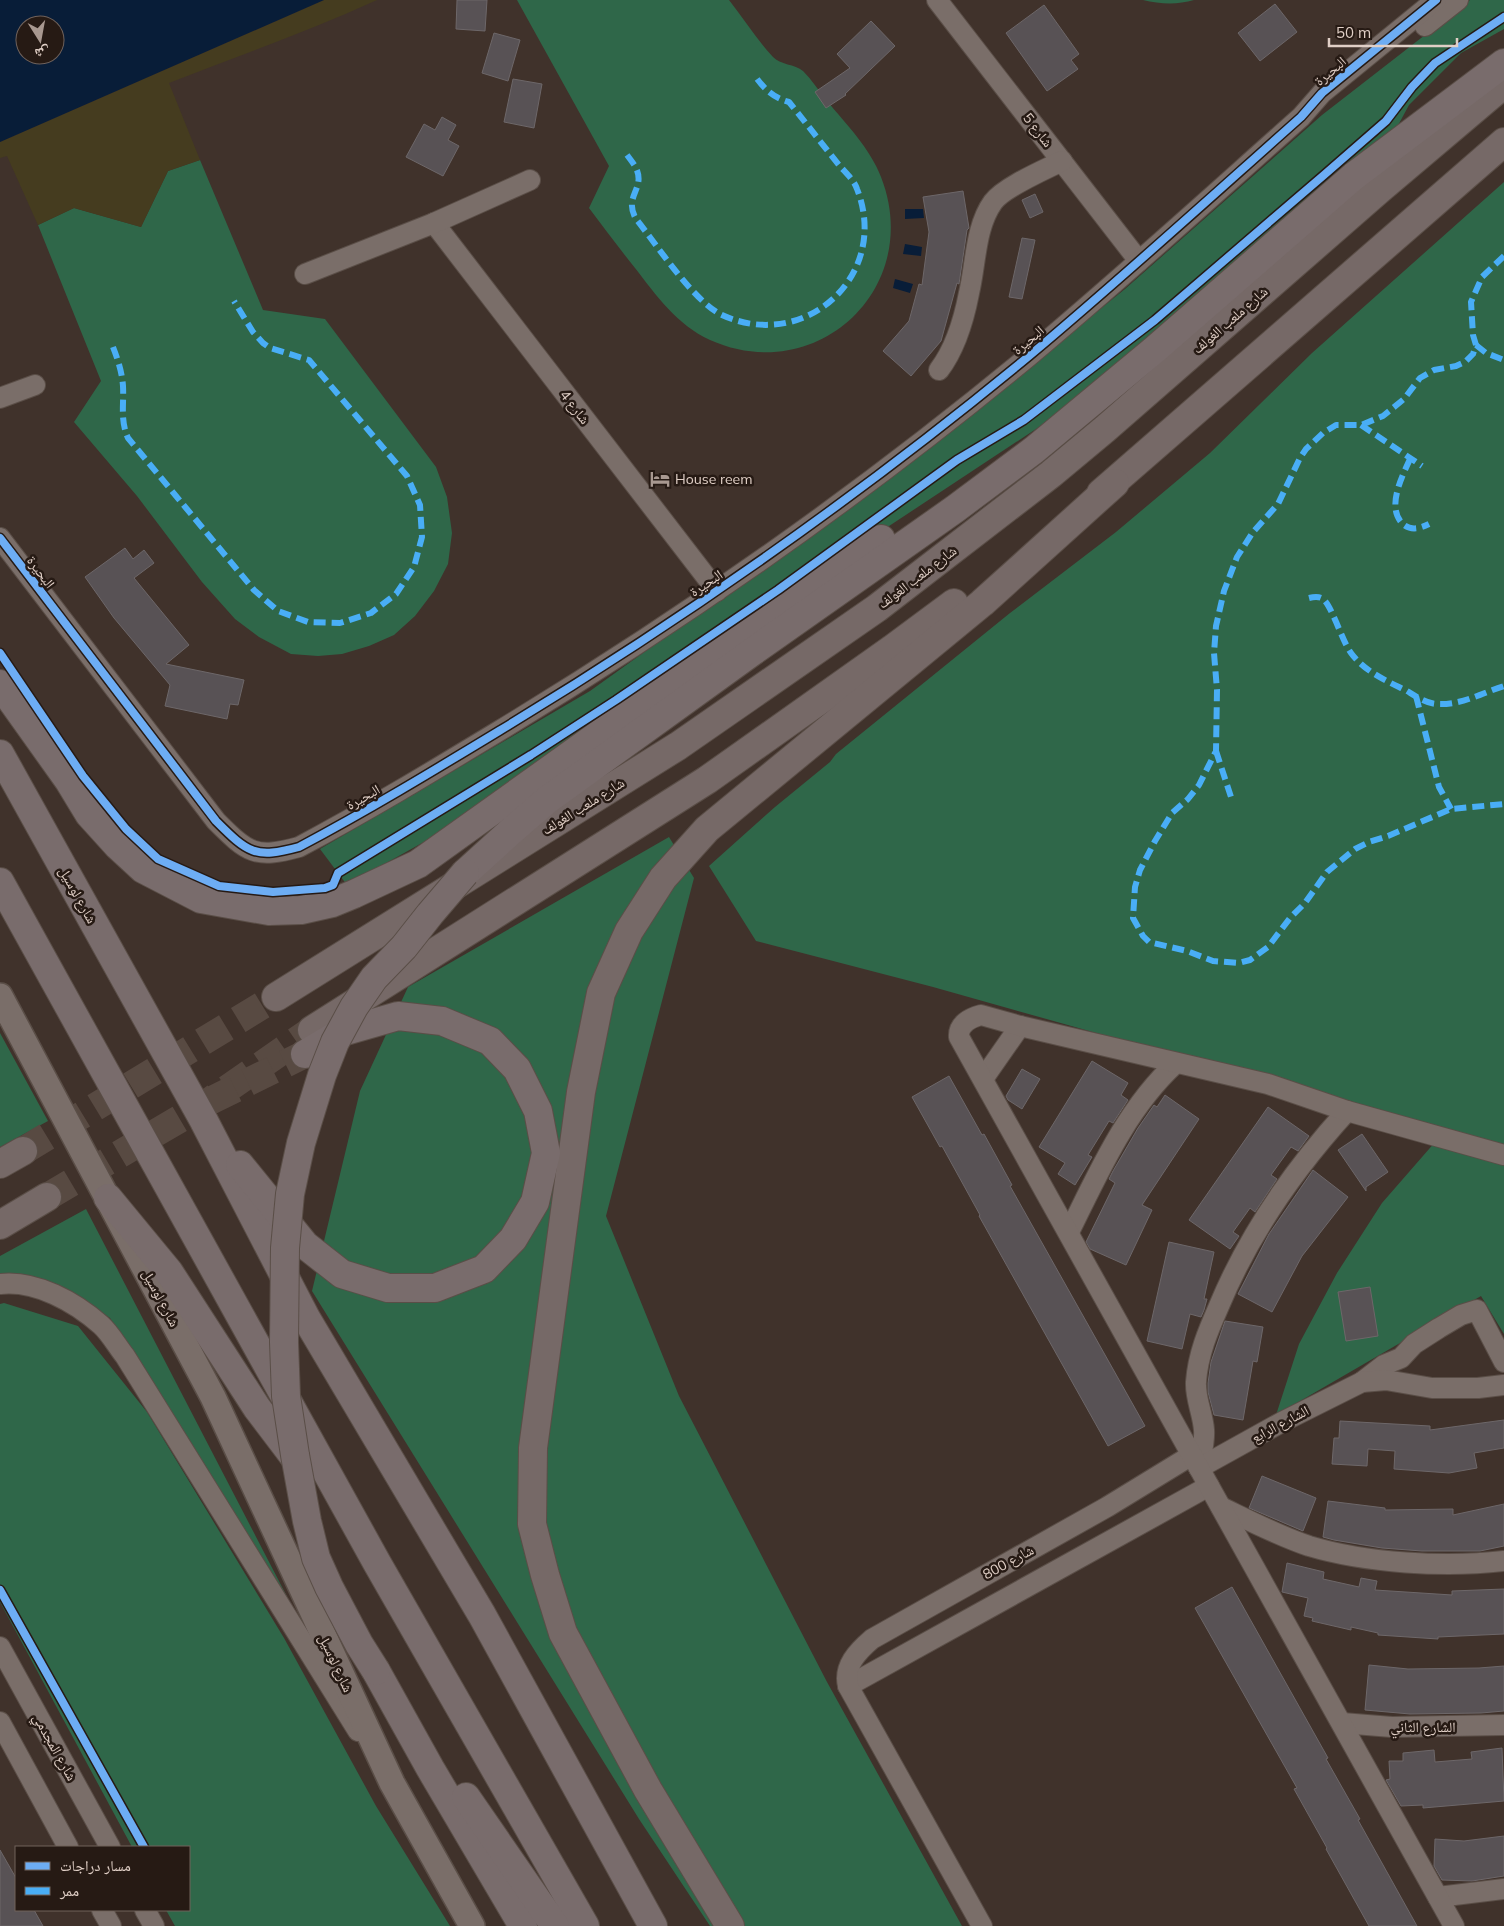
<svg xmlns="http://www.w3.org/2000/svg" width="1504" height="1926" viewBox="0 0 1504 1926" font-family="Mulish,'Noto Naskh Arabic',sans-serif">
	<style>
		.green { fill: #2f6749 }
		.sand { fill: #453c1f }
		.water { fill: #081d38; fill-rule: evenodd }
		.building { fill: #585255; stroke: #6d6769 }
		.lines { fill: none; stroke-linecap: round; stroke-linejoin: round }
		.primary-tunnel { stroke: #584a42; stroke-width: 28; stroke-dasharray: 28 14; stroke-linecap: butt }
		.trunk-tunnel { stroke: #584a42; stroke-width: 28; stroke-dasharray: 28 14; stroke-linecap: butt }
		.minor-casing { stroke: #5a4e47; stroke-width: 22 }
		.tertiary-casing { stroke: #5a4e47; stroke-width: 28 }
		.primary-casing { stroke: #5a4e47; stroke-width: 30 }
		.trunk-casing { stroke: #5a4e47; stroke-width: 30 }
		.minor { stroke: #7a6e69; stroke-width: 20 }
		.tertiary { stroke: #7a6e69; stroke-width: 25 }
		.primary { stroke: #766967; stroke-width: 28 }
		.trunk { stroke: #796c6c; stroke-width: 28 }
		.trunk-bridge-casing { stroke: #5a4e47; stroke-width: 30; stroke-linecap: butt }
		.trunk-bridge { stroke: #796c6c; stroke-width: 28 }
		.quiet { stroke: #49aef6; stroke-width: 6; stroke-dasharray: 12 6; stroke-linecap: butt }
		.cycleway-casing { stroke: #261a14; stroke-width: 11 }
		.cycleway { stroke: #6dadf4; stroke-width: 8 }
		.labels { text-anchor: middle; dominant-baseline: central; stroke-width: 5; stroke-linejoin: round; paint-order: stroke }
		.street-label { font-size: 14px; fill: #e0cfc6; stroke: #261a14 }
		.poi-label { font-size: 14px; fill: #e0cfc6; stroke: #261a14; text-anchor: start }
	</style>
	<rect width="100%" height="100%" fill="#40322b"/>
	<g class="green">
		<path d="M517,0H729C744,19 757,40 773,57C780,65 795,64 803,71C812,80 819,91 827,101C846,124 870,148 881,177C924,287 818,388 710,340C677,325 656,295 635,268C619,248 604,228 589,208L609,166Z"/>
		<path d="M1143,0H1194C1177,5 1160,4 1143,0Z"/>
		<polygon points="1470,0 1504,0 1504,29 1461,53 1409,105 1395,131 1138,353 1039,427 827,567 463,820 347,885 320,849 590,691 915,458 1125,289 1322,115"/>
		<polygon points="200,160 263,310 325,319 436,467 447,497 452,533 448,564 434,591 415,616 394,635 369,646 342,654 318,656 291,654 259,637 235,619 202,582 137,496 74,422 101,381 38,225 74,208 141,227 168,171"/>
		<polygon points="1504,182 1504,1148 933,987 756,941 709,866 775,807 830,762 836,754 1010,613 1116,532 1210,453 1312,353"/>
		<polygon points="669,837 694,878 606,1216 679,1396 827,1682 962,1926 710,1926 639,1819 312,1291 360,1091 408,987"/>
		<polygon points="0,1033 48,1121 0,1147"/>
		<polygon points="1436,1141 1504,1161 1504,1334 1481,1296 1276,1415 1299,1344 1337,1273 1382,1203"/>
		<polygon points="86,1209 295,1612 110,1318 69,1292 18,1277 0,1273 0,1256"/>
		<polygon points="4,1303 78,1326 147,1412 284,1638 376,1806 450,1926 175,1926 166,1910 189,1910 189,1847 132,1847 0,1602 0,1304"/>
	</g>
	<path class="sand" d="M324,0H377C309,31 239,56 169,83L200,160L168,171L141,227L74,208L38,225L7,156L0,158V142Z"/>
	<g class="water">
		<path d="M0,0H324L0,142ZM25,25H55V55H25Z"/>
		<polygon points="905,209 923,209 924,218 905,219"/>
		<polygon points="905,244 922,247 921,256 903,254"/>
		<polygon points="895,279 913,284 910,293 893,288"/>
	</g>
	<g class="building">
		<polygon points="457,0 487,0 485,31 456,29"/>
		<polygon points="1275,4 1297,32 1260,61 1238,33"/>
		<polygon points="1044,5 1079,54 1071,60 1078,69 1047,91 1006,33"/>
		<polygon points="871,21 895,46 845,94 846,95 826,108 815,92 850,68 837,54"/>
		<polygon points="494,33 520,40 508,81 482,73"/>
		<polygon points="513,79 542,84 534,128 504,122"/>
		<polygon points="442,117 456,125 448,140 459,146 443,176 406,157 424,124 435,130"/>
		<polygon points="963,191 969,228 967,230 959,284 957,283 941,341 911,376 883,351 909,321 919,284 922,285 929,232 923,197"/>
		<polygon points="1035,194 1043,212 1030,218 1022,200"/>
		<polygon points="1022,238 1035,240 1022,299 1009,297"/>
		<polygon points="125,548 133,559 144,550 154,563 134,578 189,645 166,664 244,680 238,705 230,704 227,719 165,706 170,685 114,618 85,577"/>
		<polygon points="1092,1061 1128,1083 1121,1095 1128,1100 1113,1123 1109,1121 1088,1155 1092,1157 1075,1185 1058,1174 1065,1163 1039,1147"/>
		<polygon points="1022,1069 1040,1079 1022,1109 1008,1100 1006,1096"/>
		<polygon points="949,1076 982,1135 984,1134 1012,1185 1010,1186 1145,1426 1108,1446 979,1216 980,1215 942,1146 940,1147 912,1097"/>
		<polygon points="1165,1095 1199,1119 1142,1205 1152,1210 1126,1265 1090,1249 1086,1242 1115,1183 1109,1179 1113,1171 1138,1128 1154,1105 1157,1107"/>
		<polygon points="1268,1107 1309,1136 1298,1151 1291,1147 1271,1175 1277,1179 1255,1212 1250,1208 1233,1232 1239,1236 1230,1249 1189,1220"/>
		<polygon points="1362,1134 1388,1172 1366,1187 1366,1191 1338,1150"/>
		<polygon points="1313,1170 1348,1197 1302,1256 1272,1312 1238,1294 1269,1234"/>
		<polygon points="1169,1242 1214,1252 1204,1299 1207,1299 1204,1310 1201,1317 1190,1314 1182,1349 1147,1341"/>
		<polygon points="1370,1287 1378,1336 1346,1341 1338,1292"/>
		<polygon points="1225,1321 1263,1327 1257,1362 1253,1361 1243,1420 1214,1415 1208,1392 1208,1383 1211,1362"/>
		<polygon points="1504,1420 1504,1448 1474,1453 1477,1468 1449,1473 1394,1469 1395,1451 1368,1449 1367,1466 1332,1464 1334,1438 1339,1438 1340,1421 1430,1426 1430,1430"/>
		<polygon points="1262,1476 1316,1498 1303,1531 1249,1508"/>
		<polygon points="1328,1501 1385,1508 1385,1510 1453,1509 1453,1515 1504,1504 1504,1546 1480,1551 1422,1551 1382,1548 1334,1540 1323,1537"/>
		<polygon points="1287,1563 1324,1572 1323,1579 1359,1587 1361,1578 1377,1581 1375,1590 1452,1595 1452,1591 1504,1589 1504,1634 1438,1637 1438,1639 1378,1635 1378,1633 1351,1627 1351,1630 1312,1621 1313,1618 1304,1616 1308,1598 1282,1592"/>
		<polygon points="1232,1587 1328,1758 1326,1759 1360,1819 1358,1820 1417,1926 1369,1926 1326,1849 1327,1848 1294,1789 1297,1788 1195,1608"/>
		<polygon points="1369,1665 1408,1669 1479,1668 1504,1666 1504,1711 1481,1713 1410,1714 1365,1710"/>
		<polygon points="1502,1748 1504,1801 1423,1808 1423,1805 1401,1806 1386,1780 1390,1779 1389,1761 1403,1761 1403,1753 1434,1750 1435,1762 1472,1759 1471,1752"/>
		<polygon points="1504,1836 1504,1876 1472,1881 1442,1880 1434,1866 1435,1839 1464,1841"/>
		<polygon points="0,1850 16,1878 16,1910 34,1910 43,1926 0,1926"/>
	</g>
	<g class="lines">
		<g class="primary-tunnel">
			<polyline points="23,1151 276,997"/>
			<polyline points="47,1197 210,1101 312,1030"/>
		</g>
		<polyline class="trunk-tunnel" points="210,1101 305,1054"/>
		<defs>
			<g id="minor">
				<polyline points="937,0 1139,261"/>
				<polyline points="1425,26 1458,0"/>
				<polyline points="434,223 717,591"/>
				<polyline points="305,274 434,223 530,180"/>
				<path d="M939,370C955,349 964,319 969,293C976,264 975,227 993,202C1004,187 1044,170 1062,161"/>
				<polyline points="0,398 35,385"/>
				<path d="M0,538L216,821C248,853 255,859 299,847C367,811 433,771 499,731C684,619 862,494 1029,356C1121,279 1211,197 1301,117L1322,93L1436,0"/>
				<polyline points="983,1079 1020,1026"/>
				<path d="M1069,1232C1098,1174 1126,1109 1175,1064"/>
				<path d="M0,1284C36,1280 75,1302 101,1325C110,1333 117,1346 125,1356L358,1731"/>
				<polyline points="1362,1382 1384,1365 1401,1358 1414,1344 1439,1328 1461,1315 1477,1310 1504,1362"/>
				<path d="M1199,1468C1201,1456 1205,1442 1204,1430C1203,1414 1195,1398 1196,1382C1198,1354 1208,1331 1219,1306C1249,1234 1295,1168 1347,1111"/>
				<polyline points="1199,1468 1282,1422 1362,1382 1386,1380 1432,1388 1478,1388 1504,1385"/>
				<path d="M1221,1507C1250,1521 1279,1536 1309,1546C1366,1563 1445,1568 1504,1561"/>
				<polyline points="0,1647 110,1847"/>
				<polyline points="848,1686 1209,1486"/>
				<polyline points="0,1722 68,1847"/>
				<polyline points="1342,1723 1392,1727 1504,1725"/>
				<polyline points="1438,1897 1504,1889"/>
				<polyline points="102,1910 111,1926"/>
				<polyline points="145,1910 154,1926"/>
				<path d="M982,1926L848,1686C843,1666 858,1651 872,1639L1107,1507L1192,1455"/>
				<path d="M1454,1926L959,1037C958,1024 970,1018 981,1015L1020,1026L1268,1084L1347,1111L1504,1155"/>
			</g>
			<polyline id="tertiary" points="0,996 213,1397 392,1783 472,1926"/>
			<g id="primary">
				<polyline points="1101,493 1504,142"/>
				<polyline points="276,997 678,746 877,608 1051,474 1105,429 1380,189 1504,84"/>
				<polyline points="312,1030 707,780 892,649 954,603"/>
				<polyline points="0,1164 23,1151"/>
				<polyline points="0,1225 47,1197"/>
				<polyline points="730,1926 648,1790 563,1633 545,1575 532,1524 533,1448 581,1092 601,993 629,931 663,878 707,829 982,603 1115,483"/>
			</g>
			<g id="trunk">
				<polyline points="0,684 69,781 89,814 118,846 143,869 201,899 269,911 301,910 332,903 354,894 418,864 721,647 881,539"/>
				<polyline points="0,754 204,1121 306,1318 482,1615 653,1926"/>
				<polyline points="465,873 510,832 547,800 752,652 955,509 1034,450 1153,351 1354,176 1504,63"/>
				<polyline points="0,882 377,1563 585,1926"/>
				<polyline points="240,1165 305,1245 342,1274 388,1288 435,1288 484,1269 513,1239 535,1202 546,1153 538,1111 517,1069 490,1041 442,1021 398,1016 342,1032 305,1054"/>
				<polyline points="108,1198 169,1272 257,1408 301,1466"/>
				<polyline points="376,1671 430,1768 523,1926"/>
				<polyline points="466,1797 555,1926"/>
			</g>
		</defs>
		<use href="#minor" class="minor-casing"/>
		<use href="#tertiary" class="tertiary-casing"/>
		<use href="#primary" class="primary-casing"/>
		<use href="#trunk" class="trunk-casing"/>
		<use href="#minor" class="minor"/>
		<use href="#tertiary" class="tertiary"/>
		<use href="#primary" class="primary"/>
		<use href="#trunk" class="trunk"/>
		<defs>
			<polyline id="trunk-bridge" points="376,1671 359,1644 329,1587 316,1558 307,1521 295,1455 286,1396 284,1342 285,1248 290,1194 301,1143 322,1075 335,1042 354,1007 374,978 404,947 430,914 465,873"/>
		</defs>
		<use href="#trunk-bridge" class="trunk-bridge-casing"/>
		<use href="#trunk-bridge" class="trunk-bridge"/>
		<g class="quiet">
			<path d="M627,155C630,159 634,164 636,168C646,189 623,196 636,219C657,245 694,302 722,315C805,353 891,275 857,189C854,180 845,172 839,165C822,144 806,123 789,102C774,98 764,89 755,76"/>
			<polyline points="1504,256 1482,277 1471,302 1473,335 1476,345 1473,354 1465,362 1456,366 1434,370 1420,378 1404,399 1383,416 1361,425 1336,425 1323,433 1306,449 1300,458 1278,504 1253,532 1237,557 1224,591 1216,626 1214,653 1217,690 1216,751 1199,785 1188,799 1172,813 1155,841 1140,870 1135,887 1133,918 1143,936 1149,942 1187,951 1213,961 1239,963 1250,960 1268,947 1290,918 1305,903 1327,872 1355,849 1369,842 1388,836 1451,809 1504,804"/>
			<polyline points="1476,345 1486,353 1504,360"/>
			<path d="M113,347C118,360 122,372 123,386C124,405 120,420 128,438L254,590L278,611L308,622L340,623L371,613L396,594L414,567L422,537L420,505L407,476L309,360L270,348L263,343L253,332L234,301"/>
			<polyline points="1361,425 1422,466"/>
			<path d="M1410,459C1402,477 1385,509 1404,525C1412,531 1421,528 1429,524"/>
			<path d="M1309,598C1313,597 1319,596 1323,599C1332,606 1342,641 1351,653C1365,672 1387,681 1407,691C1417,697 1427,704 1438,704C1462,705 1482,693 1504,686"/>
			<polyline points="1416,696 1439,787 1451,809"/>
			<polyline points="1216,751 1231,797"/>
		</g>
		<defs>
			<g id="cycleway">
				<path d="M0,538L216,821C248,853 255,859 299,847C367,811 433,771 499,731C684,619 862,494 1029,356C1121,279 1211,197 1301,117L1322,93L1436,0"/>
				<polyline points="0,653 83,776 126,829 158,859 219,886 273,892 325,888 333,885 338,873 531,755 616,700 778,590 957,460 1024,420 1155,320 1324,175 1386,121 1412,87 1435,63 1504,17"/>
				<polyline points="0,1590 144,1847"/>
			</g>
		</defs>
		<use href="#cycleway" class="cycleway-casing"/>
		<use href="#cycleway" class="cycleway"/>
	</g>
	<defs>
		<symbol id="hotel-bare" viewBox="-9 -9 18 18"><path d="M-6-4.5h1.5V1H6V5H4.5V3h-9V5H-6ZM-4 0a1.8 1.8 0 1 1 3.6 0ZM.5 0V-2.5h3Q6-2.5 6 0Z" fill="#a89890" stroke="#261a14" stroke-width="2.5" paint-order="stroke"/></symbol>
	</defs>
	<g fill-rule="evenodd">
		<use href="#hotel-bare" x="646" y="465" width="28" height="28"/>
	</g>
	<g class="labels">
		<g class="street-label">
			<text transform="translate(1330 71) rotate(-40)">البحيرة</text>
			<text transform="translate(1038 130) rotate(52)">شارع 5</text>
			<text transform="translate(1230 320) rotate(-41)">شارع ملعب الغولف</text>
			<text transform="translate(1028 340) rotate(-40)">البحيرة</text>
			<text transform="translate(575 407) rotate(52)">شارع 4</text>
			<text transform="translate(41 572) rotate(53)">البحيرة</text>
			<text transform="translate(917 577) rotate(-37)">شارع ملعب الغولف</text>
			<text transform="translate(706 583) rotate(-34)">البحيرة</text>
			<text transform="translate(363 797) rotate(-30)">البحيرة</text>
			<text transform="translate(583 806) rotate(-32)">شارع ملعب الغولف</text>
			<text transform="translate(78 895) rotate(61)">شارع لوسيل</text>
			<text transform="translate(161 1298) rotate(62)">شارع لوسيل</text>
			<text transform="translate(1280 1424) rotate(-28)">الشارع الرابع</text>
			<text transform="translate(1008 1562) rotate(-29)">شارع 800</text>
			<text transform="translate(336 1663) rotate(65)">شارع لوسيل</text>
			<text x="1423" y="1727">الشارع الثاني</text>
			<text transform="translate(55 1747) rotate(61)">شارع المجدمي</text>
		</g>
		<g class="poi-label">
			<text x="675" y="479">House reem</text>
		</g>
	</g>
	<rect x="15" y="1846" width="175" height="65" fill="#261a14" stroke="#70625b"/>
	<rect x="25" y="1862" width="25" height="8" fill="#6dadf4" stroke="#70625b"/>
	<text x="60" y="1871" font-size="15" fill="#e0cfc6">مسار دراجات</text>
	<rect x="25" y="1887" width="25" height="8" fill="#49aef6" stroke="#70625b"/>
	<text x="60" y="1896" font-size="15" fill="#e0cfc6">ممر</text>
	<g transform="translate(40 40) rotate(169)"><circle r="24" fill="#261a14" stroke="#70625b"/>
	<path d="M0-4L9 19L0 12L-9 19Z" fill="#a89890"/>
	<text y="-8" font-size="14" font-weight="bold" text-anchor="middle" fill="#e0cfc6">ش</text>
	</g>
	<path d="M1329 38v8h128v-8" fill="none" stroke="#e0cfc6" stroke-width="2.5"/>
	<text x="1336" y="38" font-size="15" fill="#e0cfc6" stroke="#261a14" stroke-width="4" paint-order="stroke">50 m</text>
</svg>
